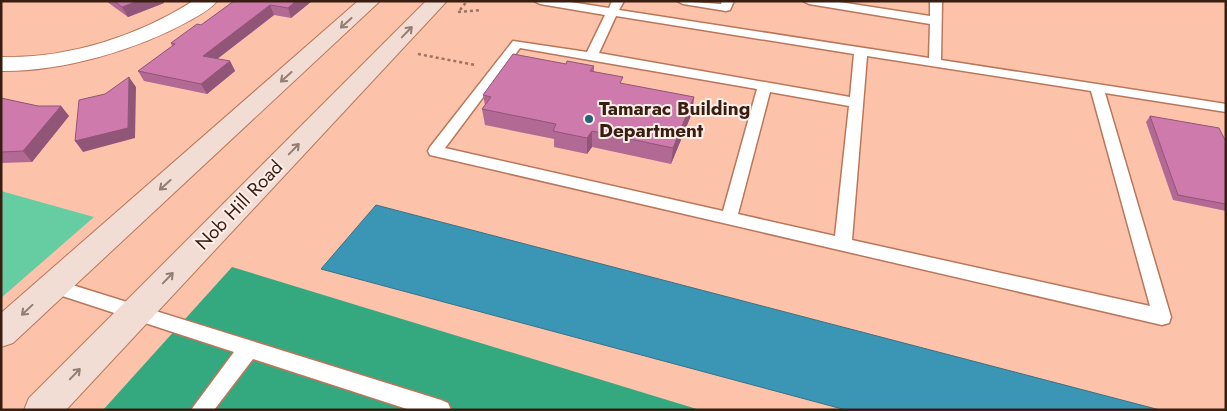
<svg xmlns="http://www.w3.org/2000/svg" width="1227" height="411" viewBox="0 0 1227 411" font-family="Jost,sans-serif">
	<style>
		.green { fill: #66cda3 }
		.forest { fill: #34a97f }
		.water { fill: #3b96b6; stroke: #3a7284 }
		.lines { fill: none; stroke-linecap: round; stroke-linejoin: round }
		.service-casing { stroke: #b9775a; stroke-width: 3 }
		.minor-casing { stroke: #b9775a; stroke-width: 2 }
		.secondary-casing { stroke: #b9775a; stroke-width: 2 }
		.path { stroke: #9d7360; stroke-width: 2.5; stroke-dasharray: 3 3; stroke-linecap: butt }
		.service { fill: #fff; fill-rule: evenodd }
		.minor { fill: #fff; fill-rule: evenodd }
		.secondary { fill: #f1ddd4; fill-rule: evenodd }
		.wall { fill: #b26994 }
		.shaded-wall { fill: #915578 }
		.building { fill: #cf7aac; stroke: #915578 }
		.oneway { stroke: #947d72 }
		.poi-dot { fill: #26647a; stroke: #feefe8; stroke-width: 2 }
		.labels { text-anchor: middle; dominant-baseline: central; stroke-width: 4; stroke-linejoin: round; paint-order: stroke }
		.poi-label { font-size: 19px; font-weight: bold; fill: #381d11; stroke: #feefe8; text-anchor: start }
		.street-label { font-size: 19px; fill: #381d11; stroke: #feefe8 }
	</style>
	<rect width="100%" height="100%" fill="#fcc3aa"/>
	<polygon class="green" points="1,191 94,217 1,298"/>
	<polygon class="forest" points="232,267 700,410 103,410"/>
	<polygon class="water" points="376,205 1160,410 846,410 321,269"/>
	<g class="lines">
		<defs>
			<g id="service">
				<path d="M534,1H564L609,8L612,1H624L619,10L929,58L930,24L809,4L803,1H833L930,16V1H942L941,60L1226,104V112L1105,93L1171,317L1169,323L1162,325L430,155L428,151L430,147L513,41L587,52L605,15L540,4ZM616,16L854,54L850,97L599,53ZM520,48L757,89L723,211L445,148ZM867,56L1091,91L1150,306L852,240ZM770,92L849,106L835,236L738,214Z"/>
				<polygon points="677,1 721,4 722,1 734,1 730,10 726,11 683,4"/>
				<polygon points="53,279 441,400 448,403 451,410 410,410 253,359 214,410 191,410 234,352 47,291 44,286 47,281"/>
			</g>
			<path id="minor" d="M193,1H217C210,10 198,16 189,21C137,50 61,72 1,71V57C67,59 138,36 193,1Z"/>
			<g id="secondary">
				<polygon points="358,1 380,1 13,343 1,347 1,313"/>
				<polygon points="426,1 447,1 66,410 24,410 29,398"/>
			</g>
		</defs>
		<use href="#service" class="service-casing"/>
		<use href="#minor" class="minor-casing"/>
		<use href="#secondary" class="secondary-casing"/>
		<g class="path">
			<polyline points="460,10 467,1"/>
			<polyline points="458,12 481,10"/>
			<polyline points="418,54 475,65"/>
		</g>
		<use href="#service" class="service"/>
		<use href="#minor" class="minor"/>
		<use href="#secondary" class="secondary"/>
	</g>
	<g class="wall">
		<polygon points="106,1 163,1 164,3 128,17"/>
		<polygon points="234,1 312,1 291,18 274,15 217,59 230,61 235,71 207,94 144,81 138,71 172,46 171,43 201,25"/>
		<polygon points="594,66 594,72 622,84 694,97 692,113 671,164 592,147 587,154 554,147 554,139 485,125 482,109 485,105 483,95"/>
		<polygon points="1,98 38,106 61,106 69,116 32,162 1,163"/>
		<polygon points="1150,116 1226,142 1226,211 1173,200 1146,122"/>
	</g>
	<g class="shaded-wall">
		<polygon points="138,1 163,1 164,3 128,17 122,7"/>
		<polygon points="296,1 312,1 291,18 288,8"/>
		<polygon points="270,5 274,15 208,66 203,56"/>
		<polygon points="230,61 235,71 207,94 201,84"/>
		<polygon points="129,77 136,87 135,138 83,152 75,141"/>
		<polygon points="694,97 692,113 671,164 673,148"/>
		<polygon points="61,106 69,116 32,162 23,151"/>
		<polygon points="592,131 592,147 587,154 587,138"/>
	</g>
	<g class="building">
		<polygon points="114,1 138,1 122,7"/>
		<polygon points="234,1 296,1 288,8 270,5 203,56 230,61 201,84 138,71 175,44 171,43 197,24 201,25"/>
		<polygon points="513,54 566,64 567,61 594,66 590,71 623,77 620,83 694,97 673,148 592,131 587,138 553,131 556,124 482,109 491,97 483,95"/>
		<polygon points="129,77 128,128 75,141 79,100 105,94"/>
		<polygon points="1,98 38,106 61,106 23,151 1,152"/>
		<polygon points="1150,116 1219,128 1226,142 1226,204 1178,195"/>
	</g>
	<defs><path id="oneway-shaft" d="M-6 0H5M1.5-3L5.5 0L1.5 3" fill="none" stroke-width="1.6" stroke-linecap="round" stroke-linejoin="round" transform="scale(1.25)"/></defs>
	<g class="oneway">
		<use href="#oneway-shaft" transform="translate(346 23) rotate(138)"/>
		<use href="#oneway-shaft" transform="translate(407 32) rotate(-46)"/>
		<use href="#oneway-shaft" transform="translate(286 77) rotate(138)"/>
		<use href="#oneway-shaft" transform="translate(294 149) rotate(-46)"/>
		<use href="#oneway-shaft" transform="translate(165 185) rotate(138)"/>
		<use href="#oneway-shaft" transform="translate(168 278) rotate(-46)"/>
		<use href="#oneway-shaft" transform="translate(27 310) rotate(137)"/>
		<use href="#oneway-shaft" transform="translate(75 374) rotate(-46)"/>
	</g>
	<circle class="poi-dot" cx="589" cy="119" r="5"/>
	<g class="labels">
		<g class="poi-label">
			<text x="599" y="108">Tamarac Building<tspan x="599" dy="22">Department</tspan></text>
		</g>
		<g class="street-label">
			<text transform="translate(239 205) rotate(-46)">Nob Hill Road</text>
		</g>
	</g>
	<rect width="1227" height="411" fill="none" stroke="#381d11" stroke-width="5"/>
</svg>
